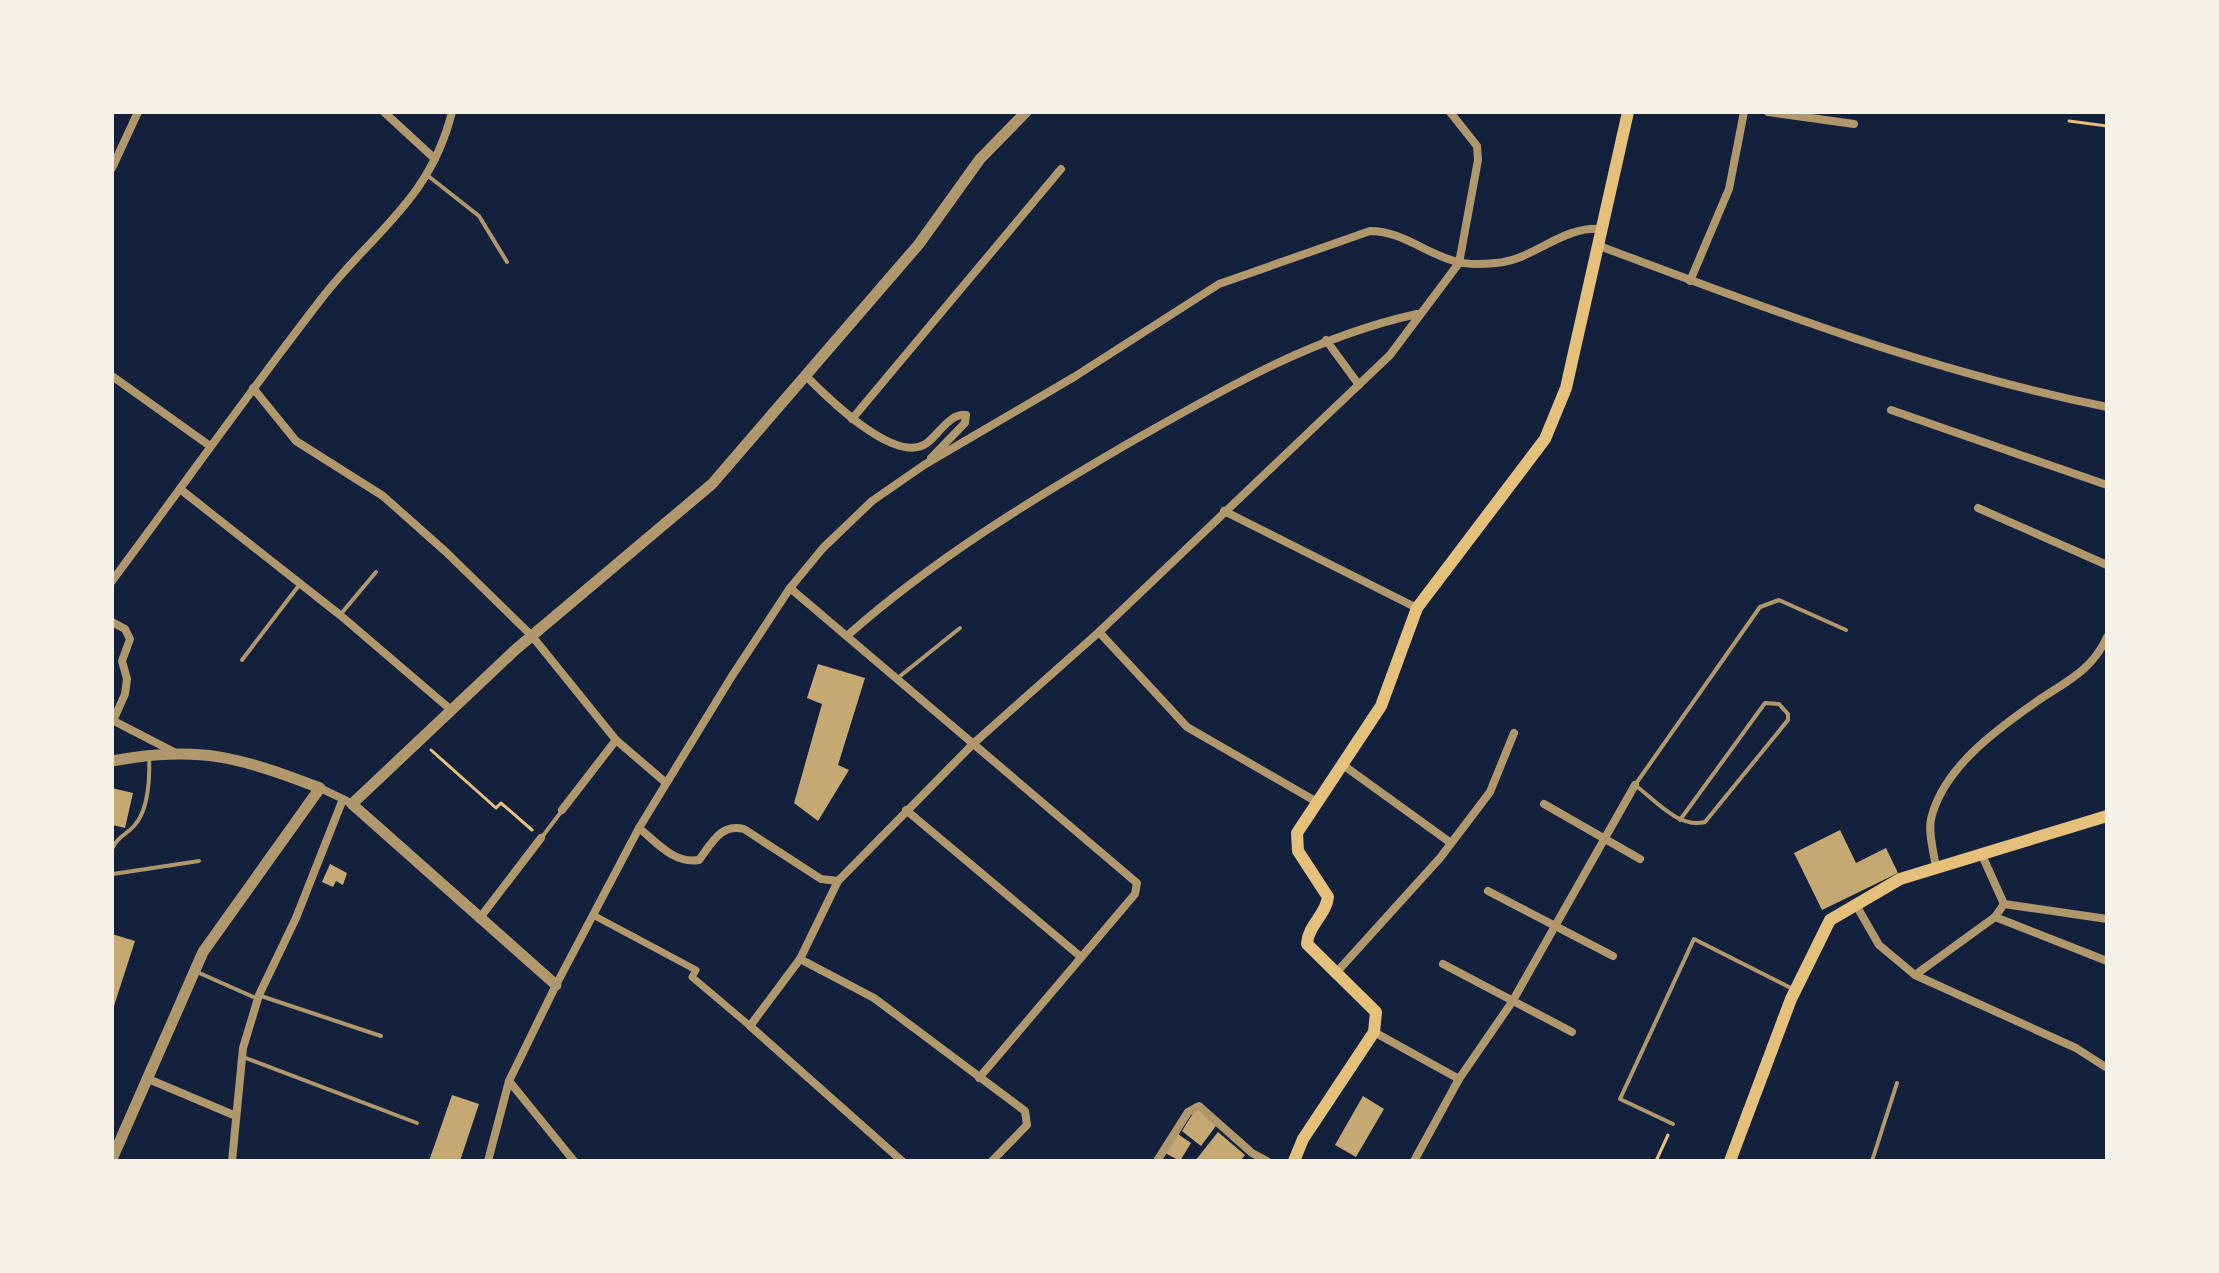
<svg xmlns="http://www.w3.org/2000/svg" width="2219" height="1273" viewBox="0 0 2219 1273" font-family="Roboto,sans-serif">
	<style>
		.building { fill: #c6a872 }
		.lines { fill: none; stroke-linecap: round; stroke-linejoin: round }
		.path { stroke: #e5c07b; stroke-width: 3 }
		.service { stroke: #b1986c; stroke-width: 4 }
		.pedestrian { stroke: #b1986c; stroke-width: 7 }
		.minor { stroke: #b1986c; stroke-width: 8 }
		.tertiary { stroke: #b1986c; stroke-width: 11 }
		.secondary { stroke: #e5c07b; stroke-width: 12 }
	</style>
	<rect width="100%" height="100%" fill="#14213d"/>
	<g class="building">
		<polygon points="818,664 865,678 838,765 849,770 818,821 794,803 822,704 807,698"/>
		<polygon points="112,788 133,793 125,828 112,825"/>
		<polygon points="1840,830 1856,863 1886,848 1898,873 1822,910 1794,853"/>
		<polygon points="330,864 347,873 343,885 336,881 333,887 322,882"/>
		<polygon points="112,934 135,941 113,1009 112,1009"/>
		<polygon points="452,1095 479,1104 460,1161 429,1161"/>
		<polygon points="1363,1096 1384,1109 1356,1157 1335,1145"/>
		<polygon points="1197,1107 1218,1123 1201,1146 1182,1131"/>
		<polygon points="1218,1132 1245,1155 1240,1161 1195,1161"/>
		<polygon points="1178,1134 1191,1143 1180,1161 1165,1153"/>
	</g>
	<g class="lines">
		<g class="path">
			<polyline points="2069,121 2107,126"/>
			<polyline points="431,750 496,808 501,803 532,830"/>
			<polyline points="1656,1161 1668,1135"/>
		</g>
		<g class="service">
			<polyline points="427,175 479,216 507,262"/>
			<polyline points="340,615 376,572"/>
			<polyline points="242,660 300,584"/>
			<polyline points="899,677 960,628"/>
			<path d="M1680,820L1765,703L1779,704L1788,714V720L1705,822C1679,829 1655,800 1635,785L1760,607L1779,600L1846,630"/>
			<polyline points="542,837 561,812"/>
			<path d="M112,849C117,837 126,835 134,826C149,810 150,776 149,756"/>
			<polyline points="112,870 112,880"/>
			<polyline points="113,874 199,861"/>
			<polyline points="197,972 258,999"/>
			<polyline points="261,996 381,1036"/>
			<polyline points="243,1057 417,1123"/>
			<polyline points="1673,1124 1620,1099 1694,939 1793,989"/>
			<polyline points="1872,1161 1897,1083"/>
		</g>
		<polyline class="pedestrian" points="593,915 696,970 692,977 750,1026"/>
		<g class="minor">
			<polyline points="384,112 435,159"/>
			<polyline points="1768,112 1854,124"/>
			<polyline points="112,168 138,112"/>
			<path d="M1597,245C1764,308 1932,372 2107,407"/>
			<polyline points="1690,281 1729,189 1744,112"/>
			<polyline points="1326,340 1359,385"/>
			<polyline points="112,376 210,446"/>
			<path d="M806,376C827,397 895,466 927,443C939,434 950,413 966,415L965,423L931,458"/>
			<polyline points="253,388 296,441 383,496 446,552 532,636 616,740 665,782"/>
			<polyline points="1891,410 2107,485"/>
			<polyline points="852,419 1061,169"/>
			<polyline points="180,489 340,615 450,709"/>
			<polyline points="1978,508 2107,565"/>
			<polyline points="1224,511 1417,608"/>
			<path d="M112,581C182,487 250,391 322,298C373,232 430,200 452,112"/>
			<polyline points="790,588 1137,883 1135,894 979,1078"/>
			<polyline points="112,622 125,629 130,639 122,661 127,679 125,694 113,721"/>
			<polyline points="1099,632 1187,727 1317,802"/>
			<path d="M848,635C934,559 1031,500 1129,443C1222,390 1312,337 1417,314"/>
			<polyline points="112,720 174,752"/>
			<polyline points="1343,765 1451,843"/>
			<polyline points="320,788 343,799"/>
			<polyline points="1544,804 1640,859"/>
			<polyline points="562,810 616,740"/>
			<polyline points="906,810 1081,957"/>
			<path d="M639,828C657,843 674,864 699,860C712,843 721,823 744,829L821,879L838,881"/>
			<polyline points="1981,853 2004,904"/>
			<path d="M1936,868C1934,853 1928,833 1931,819C1943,768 1996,730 2036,702C2065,682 2092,671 2107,637"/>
			<polyline points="1488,891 1613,956"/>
			<polyline points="2004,904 2107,919"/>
			<polyline points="1856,905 1879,945 1915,975 2076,1048 2107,1068"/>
			<polyline points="1995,917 2107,961"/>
			<polyline points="479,919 541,838"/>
			<polyline points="800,959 874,998 1025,1111 1027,1125 992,1161"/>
			<polyline points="1443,964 1572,1032"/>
			<polyline points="1335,974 1440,858 1490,792 1514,733"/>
			<polyline points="1915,975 1995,917 2004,904"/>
			<polyline points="1374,1032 1459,1079"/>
			<polyline points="146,1078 236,1116"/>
			<polyline points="509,1081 574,1161"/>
			<polyline points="232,1161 243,1048 259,995 296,918 343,799 352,804"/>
			<path d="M488,1161L509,1081L556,985L639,828L732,676L790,588L823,548L872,501L924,465L1074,377L1219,284L1370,231C1403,231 1427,255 1458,262C1469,265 1485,264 1496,263C1534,260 1561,226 1601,229"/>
			<polyline points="902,1161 750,1026 800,959 838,881 974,743 1099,632 1390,355 1459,263 1478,160 1477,146 1450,112"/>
			<polyline points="1157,1161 1188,1112 1199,1106 1252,1153 1267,1161"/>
			<polyline points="1414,1161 1459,1079 1512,1002 1635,785"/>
		</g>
		<g class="tertiary">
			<path d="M112,761C199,745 239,757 320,788L203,952L112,1159"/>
			<polyline points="556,985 352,804 515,650 712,484 919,244 980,159 1026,112"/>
		</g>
		<g class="secondary">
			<path d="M1294,1161L1303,1139L1374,1032L1376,1012L1307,944C1308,925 1326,915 1328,897L1298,851L1297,833L1381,706L1417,608L1545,439L1566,388L1628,112"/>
			<polyline points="1730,1161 1791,999 1830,920 1900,879 2107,816"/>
		</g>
	</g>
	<rect width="2219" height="1273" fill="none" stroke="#f6f1e7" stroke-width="228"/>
</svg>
